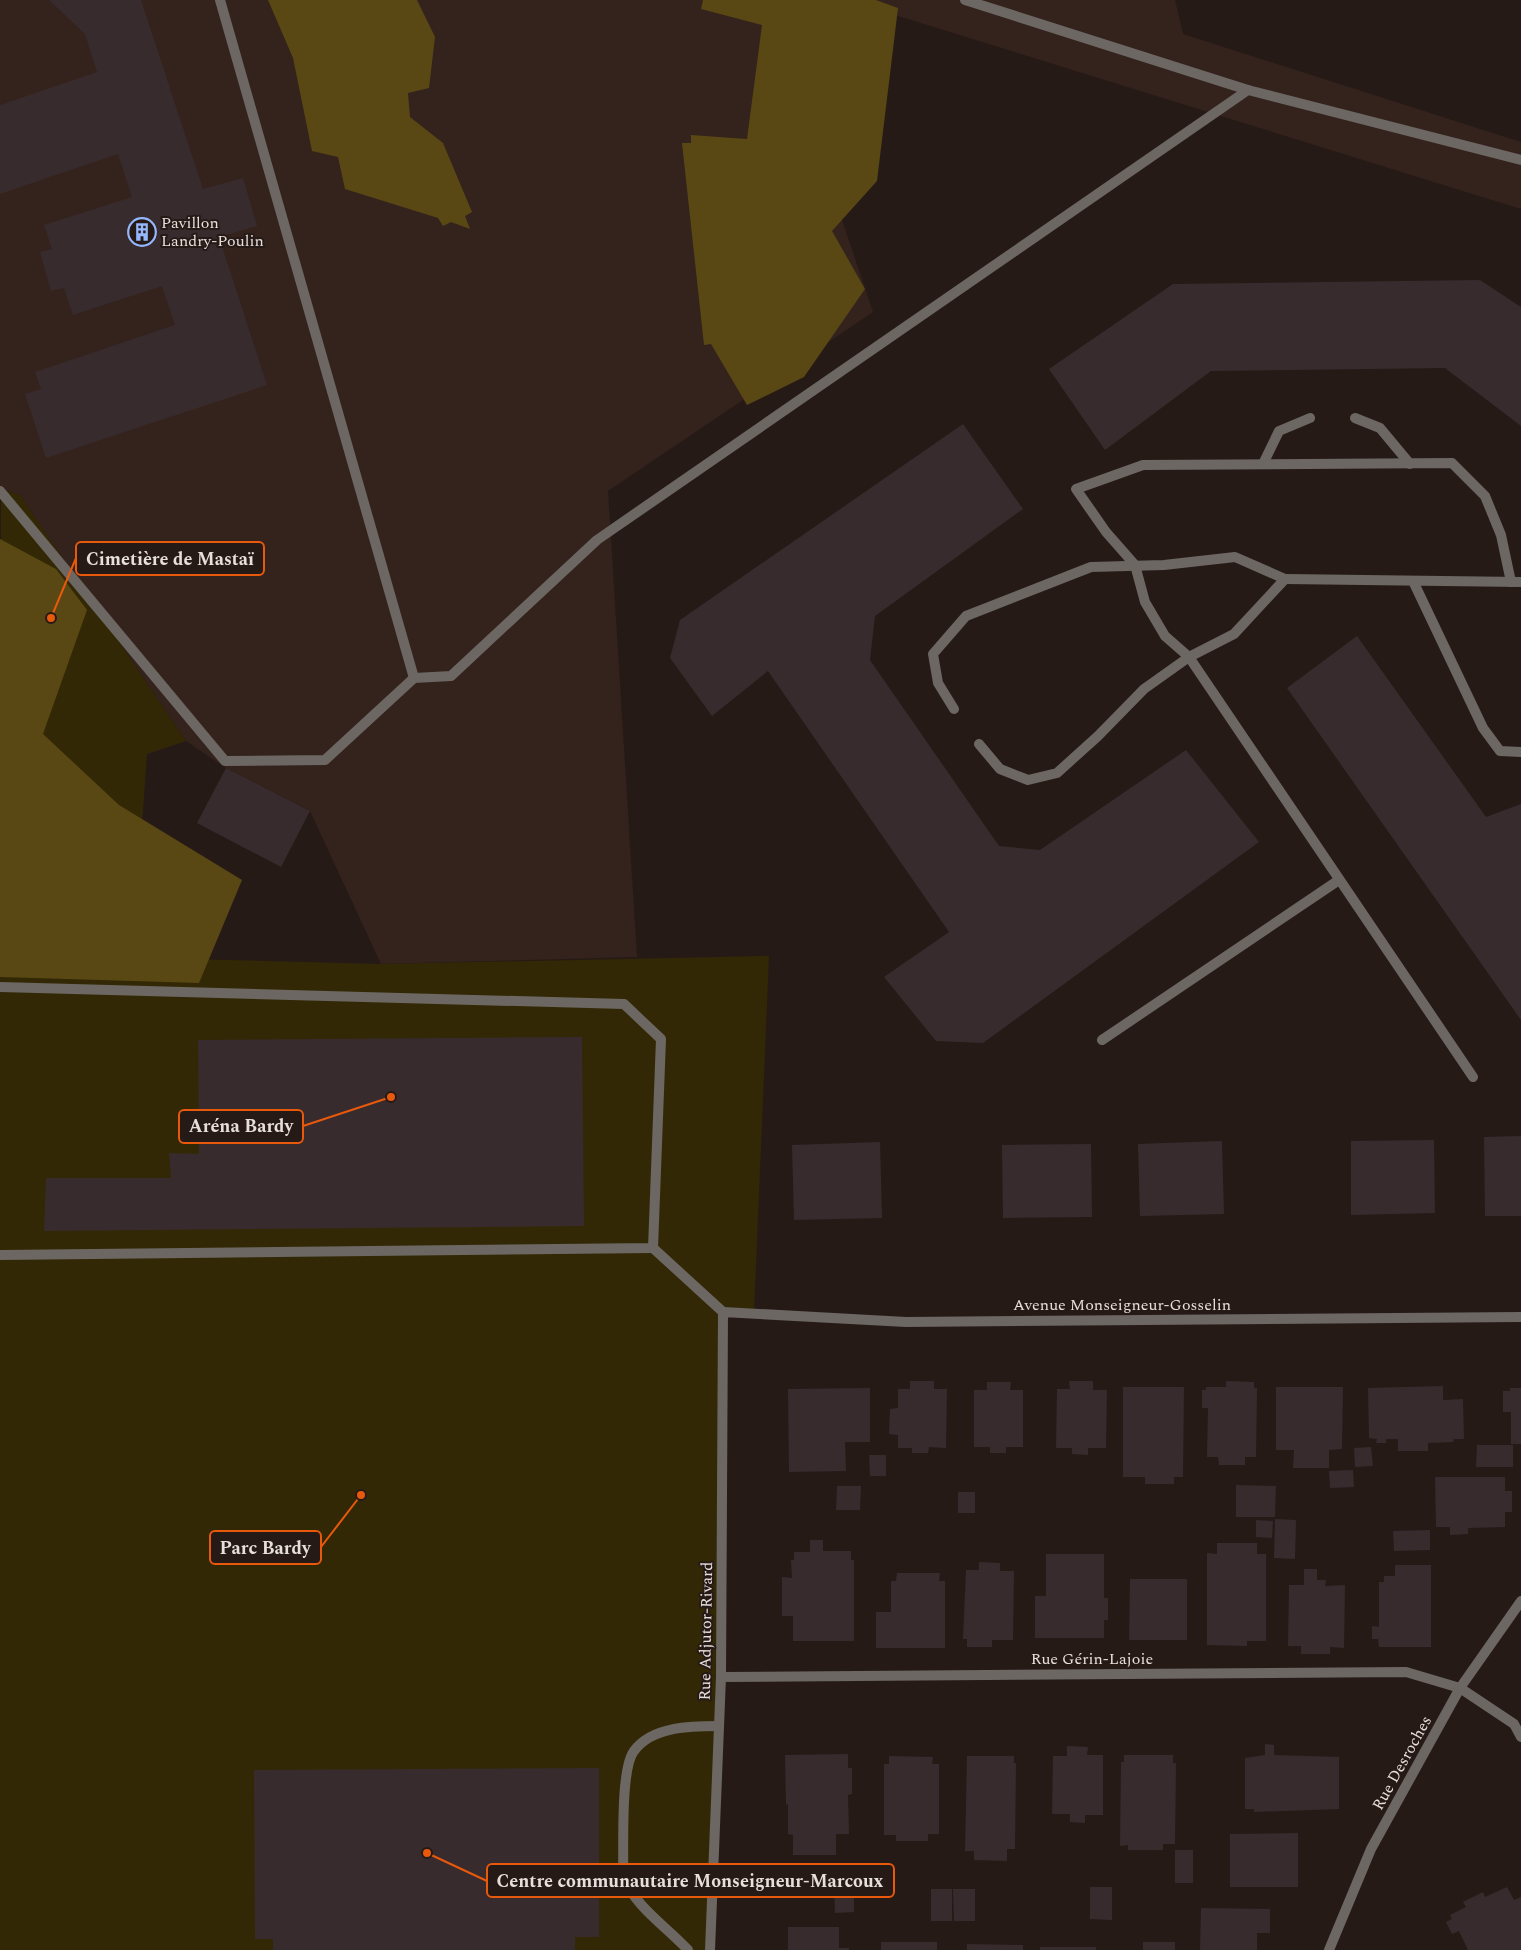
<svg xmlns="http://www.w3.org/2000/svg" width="1521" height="1950" viewBox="0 0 1521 1950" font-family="Spectral,serif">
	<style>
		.built { fill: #34221d }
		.green { fill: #332805 }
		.forest { fill: #594814 }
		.building { fill: #382b2d }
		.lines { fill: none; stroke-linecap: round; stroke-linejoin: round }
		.lane { stroke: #6c6763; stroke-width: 10 }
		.street { stroke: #6c6763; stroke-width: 10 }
		.labels { text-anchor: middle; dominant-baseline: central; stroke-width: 4; stroke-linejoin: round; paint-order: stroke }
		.poi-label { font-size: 16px; fill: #e7dfdc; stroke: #261a17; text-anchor: start }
		.street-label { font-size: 16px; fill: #e7dfdc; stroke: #261a17 }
		.leader { fill: none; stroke: #e8590c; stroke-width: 2 }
		.callout-dot { fill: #e8590c; stroke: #261a17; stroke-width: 2 }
		.callout { fill: #261a17; stroke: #e8590c; stroke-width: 2 }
		.callout-label { font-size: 18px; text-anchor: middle; font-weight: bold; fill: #e7dfdc }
	</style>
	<rect width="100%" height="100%" fill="#261a17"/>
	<polygon class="built" points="0,0 1175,0 1183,34 1521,142 1521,209 892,14 839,211 873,312 608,491 637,957 381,964 310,811 226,768 186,741 20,495 0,489"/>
	<g class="green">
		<polygon points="1,489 20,495 186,741 147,754 133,952 0,951"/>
		<polygon points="0,954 381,964 769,956 754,1313 724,1312 721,1677 710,1950 0,1950"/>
	</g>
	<g class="forest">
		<polygon points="268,0 417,0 435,37 429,88 408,93 410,117 443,143 472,212 465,216 470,229 451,222 443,226 438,218 345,189 338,157 312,151 293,58"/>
		<polygon points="703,0 876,0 898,8 877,181 832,231 865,289 804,377 747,405 711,344 704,345 682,143 691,143 691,135 747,139 762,25 701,9"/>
		<polygon points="0,539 56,569 87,610 43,734 119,805 242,880 199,983 0,977"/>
	</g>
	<g class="building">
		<polygon points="49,0 141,0 203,189 243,178 257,226 219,237 267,385 46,458 25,394 41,389 35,372 175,325 162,286 73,315 64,288 51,291 40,252 52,249 44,225 132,197 118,154 0,194 0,105 97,72 85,34"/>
		<polygon points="1480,280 1521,307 1521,426 1445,368 1211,371 1105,450 1049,369 1173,284"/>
		<polygon points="963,424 1023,509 875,616 870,660 999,846 1040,850 1186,750 1259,842 983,1043 936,1041 884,977 949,932 768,671 712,716 670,658 680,620"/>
		<polygon points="1357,636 1486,817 1521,804 1521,1020 1287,688"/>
		<polygon points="226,768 310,811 281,867 197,823"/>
		<polygon points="582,1037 584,1226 44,1231 46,1178 171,1178 169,1153 199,1154 198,1040"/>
		<polygon points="1521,1136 1521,1216 1485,1216 1484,1137"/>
		<polygon points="1434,1140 1435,1213 1351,1215 1351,1141"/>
		<polygon points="1222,1141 1224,1214 1140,1216 1138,1144"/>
		<polygon points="880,1142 882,1218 794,1220 792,1145"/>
		<polygon points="1091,1144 1092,1217 1003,1218 1002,1145"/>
		<polygon points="910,1381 934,1381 934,1389 947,1389 946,1448 929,1447 928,1453 912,1453 912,1448 898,1448 898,1435 889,1434 890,1409 898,1408 898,1389 910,1389"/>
		<polygon points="1069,1381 1093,1381 1093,1390 1107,1390 1106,1448 1088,1448 1088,1455 1072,1454 1072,1448 1056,1448 1057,1389 1070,1389"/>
		<polygon points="1226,1381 1254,1382 1254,1388 1257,1388 1256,1457 1245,1457 1245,1465 1219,1465 1218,1457 1207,1457 1208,1408 1202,1408 1202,1390 1206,1390 1206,1387 1226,1387"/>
		<polygon points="987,1382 1011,1382 1010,1390 1023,1390 1023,1447 1006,1447 1006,1453 990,1453 990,1447 974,1447 974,1390 987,1390"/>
		<polygon points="1443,1386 1443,1400 1463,1399 1464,1439 1454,1439 1453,1442 1428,1443 1428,1451 1398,1451 1398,1439 1386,1439 1386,1443 1376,1443 1377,1439 1369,1438 1368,1388"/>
		<polygon points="1123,1387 1184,1387 1183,1477 1174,1477 1174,1484 1145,1484 1145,1477 1123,1477"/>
		<polygon points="1276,1387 1343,1387 1342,1449 1329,1450 1329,1468 1293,1468 1294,1450 1276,1450"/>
		<polygon points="870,1388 870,1442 845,1442 846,1471 789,1472 788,1389"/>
		<polygon points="1510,1388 1521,1388 1521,1444 1511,1444 1511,1412 1503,1412 1503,1391 1510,1391"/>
		<polygon points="1477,1445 1513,1445 1513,1467 1476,1467"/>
		<polygon points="1371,1447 1373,1466 1355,1467 1354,1448"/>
		<polygon points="869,1455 886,1455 886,1476 870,1476"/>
		<polygon points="1353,1470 1354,1487 1330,1488 1329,1471"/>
		<polygon points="1435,1477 1505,1477 1505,1491 1512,1491 1512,1512 1505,1512 1505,1527 1468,1528 1468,1534 1450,1535 1450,1527 1436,1527"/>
		<polygon points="1236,1485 1276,1486 1275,1517 1236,1517"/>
		<polygon points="837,1486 861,1486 860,1510 836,1510"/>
		<rect x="958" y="1492" width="17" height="21"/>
		<polygon points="1275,1519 1296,1520 1295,1559 1274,1558"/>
		<polygon points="1256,1520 1273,1521 1272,1538 1256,1537"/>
		<polygon points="1430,1530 1430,1550 1394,1551 1393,1531"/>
		<polygon points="810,1540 823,1540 823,1551 851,1551 851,1560 854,1560 854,1641 793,1641 793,1616 782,1616 782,1577 792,1578 791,1560 794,1560 794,1552 810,1552"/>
		<polygon points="1217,1543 1257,1543 1257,1554 1266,1554 1266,1641 1247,1641 1247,1646 1207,1645 1207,1553 1217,1554"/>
		<polygon points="1046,1554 1104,1554 1104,1598 1108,1598 1108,1620 1104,1620 1104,1638 1035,1638 1035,1596 1046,1596"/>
		<polygon points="979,1562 1000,1563 1000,1571 1014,1571 1013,1640 992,1640 992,1647 967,1647 967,1639 963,1639 966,1570 979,1570"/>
		<polygon points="1395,1565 1431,1565 1431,1647 1379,1647 1378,1639 1372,1639 1372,1626 1379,1627 1379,1582 1384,1582 1384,1576 1395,1576"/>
		<polygon points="1304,1569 1317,1569 1317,1580 1326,1580 1325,1586 1345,1585 1344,1648 1330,1647 1330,1654 1301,1654 1301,1646 1288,1646 1289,1585 1304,1585"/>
		<polygon points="897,1573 940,1573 939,1581 945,1581 945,1648 876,1648 876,1612 891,1612 891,1581 896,1581"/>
		<polygon points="1130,1579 1187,1579 1187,1640 1129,1640"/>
		<polygon points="1265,1744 1274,1745 1274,1755 1339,1757 1339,1809 1254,1812 1254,1809 1245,1809 1245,1758 1265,1755"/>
		<polygon points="1067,1746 1088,1747 1087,1755 1103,1755 1103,1815 1085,1815 1085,1823 1070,1822 1070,1814 1052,1814 1053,1756 1067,1756"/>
		<polygon points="848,1754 848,1768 852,1768 852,1794 848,1795 849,1834 836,1834 836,1855 793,1855 793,1835 788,1834 788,1804 786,1805 785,1755"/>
		<polygon points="1124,1755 1173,1755 1173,1763 1176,1763 1175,1844 1163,1844 1163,1850 1128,1850 1128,1845 1120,1846 1121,1762 1124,1762"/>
		<polygon points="889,1756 933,1757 932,1764 939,1764 939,1834 928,1834 928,1841 896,1841 896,1835 884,1835 884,1764 889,1764"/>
		<polygon points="967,1756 1014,1756 1014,1763 1016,1763 1015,1849 1007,1849 1007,1861 974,1860 974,1851 965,1851"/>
		<polygon points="599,1768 599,1937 575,1937 575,1950 273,1950 273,1939 255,1939 254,1770"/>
		<polygon points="1298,1833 1298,1887 1230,1887 1230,1834"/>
		<rect x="1175" y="1850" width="18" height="33"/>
		<polygon points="834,1886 854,1886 854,1912 835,1913"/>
		<polygon points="1090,1887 1112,1887 1112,1920 1090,1919"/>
		<polygon points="1507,1887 1514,1900 1521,1897 1521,1950 1468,1950 1459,1931 1452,1934 1446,1922 1452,1919 1450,1915 1466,1907 1463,1902 1483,1892 1485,1897"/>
		<rect x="931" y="1889" width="21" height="32"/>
		<polygon points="953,1889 975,1889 975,1921 954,1921"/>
		<polygon points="1201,1908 1270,1909 1270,1933 1257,1933 1257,1950 1200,1950"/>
		<polygon points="788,1927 839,1927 839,1948 849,1948 849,1950 788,1950"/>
		<rect x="881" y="1942" width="56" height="8"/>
		<rect x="1143" y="1942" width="32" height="8"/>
		<polygon points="967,1944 1023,1945 1023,1950 967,1950"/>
		<rect x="1040" y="1947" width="56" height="3"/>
	</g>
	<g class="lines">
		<g class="lane">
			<polyline points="220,0 414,678"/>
			<polyline points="965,0 1248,90 1521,160"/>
			<polyline points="1355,418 1380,428 1410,464"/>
			<polyline points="1263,464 1279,431 1310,418"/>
			<polyline points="0,491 225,761 325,760 414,678 451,676 597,540 1248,90"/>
			<polyline points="1285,579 1521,582"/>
			<polyline points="1413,581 1483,728 1500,751 1521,752"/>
			<polyline points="954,709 938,683 933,654 966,616 1091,567 1164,565 1235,557 1285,579 1234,634 1189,657 1144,689 1098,736 1057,773 1028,780 1000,769 979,744"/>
			<polyline points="0,987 624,1004 661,1039 653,1248 0,1255"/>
			<polyline points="1102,1040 1339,880"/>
			<polyline points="1473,1077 1189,657 1165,636 1145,602 1135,565 1106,532 1076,489 1143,465 1452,463 1485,496 1501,535 1511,582"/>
			<polyline points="653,1248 723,1312"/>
			<path d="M688,1950C665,1925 636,1908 623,1876C624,1850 620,1769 634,1751C652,1726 692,1726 719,1726"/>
		</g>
		<g class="street">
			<polyline points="721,1677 1406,1672 1460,1688 1514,1724 1521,1737"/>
			<polyline points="710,1950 721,1677 723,1312 906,1322 1521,1317"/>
			<polyline points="1329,1950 1371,1849 1460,1688 1521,1601"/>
		</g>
	</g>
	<defs>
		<symbol id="building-ring" viewBox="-11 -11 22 22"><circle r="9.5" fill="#261a17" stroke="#94b7fd" stroke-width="1.5"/><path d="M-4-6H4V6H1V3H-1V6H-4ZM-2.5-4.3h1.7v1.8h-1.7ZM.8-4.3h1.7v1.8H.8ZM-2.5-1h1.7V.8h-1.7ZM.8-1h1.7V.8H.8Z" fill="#94b7fd"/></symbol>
	</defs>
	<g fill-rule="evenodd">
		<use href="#building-ring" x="126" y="216" width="32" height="32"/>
	</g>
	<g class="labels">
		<g class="poi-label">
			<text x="161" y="223">Pavillon<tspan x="161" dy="18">Landry-Poulin</tspan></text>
		</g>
		<g class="street-label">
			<text x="1122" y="1305">Avenue Monseigneur-Gosselin</text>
			<text transform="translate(706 1631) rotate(-89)">Rue Adjutor-Rivard</text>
			<text x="1092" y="1659">Rue Gérin-Lajoie</text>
			<text transform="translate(1402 1763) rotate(-61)">Rue Desroches</text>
		</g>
	</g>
	<path class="leader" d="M51 618L76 558M391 1097L303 1126M361 1495L321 1547M427 1853L487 1881"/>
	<g class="callout-dot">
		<circle cx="51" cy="618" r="5"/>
		<circle cx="391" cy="1097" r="5"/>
		<circle cx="361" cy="1495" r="5"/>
		<circle cx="427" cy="1853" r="5"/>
	</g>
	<g class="callout">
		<rect x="76" y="542" width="188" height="33" rx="5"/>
		<rect x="179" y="1110" width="124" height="33" rx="5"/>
		<rect x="210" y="1531" width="111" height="33" rx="5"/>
		<rect x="487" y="1864" width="407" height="33" rx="5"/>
	</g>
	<g class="callout-label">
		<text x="170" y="565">Cimetière de Mastaï</text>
		<text x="241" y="1132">Aréna Bardy</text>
		<text x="265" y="1554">Parc Bardy</text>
		<text x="690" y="1887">Centre communautaire Monseigneur-Marcoux</text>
	</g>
</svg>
